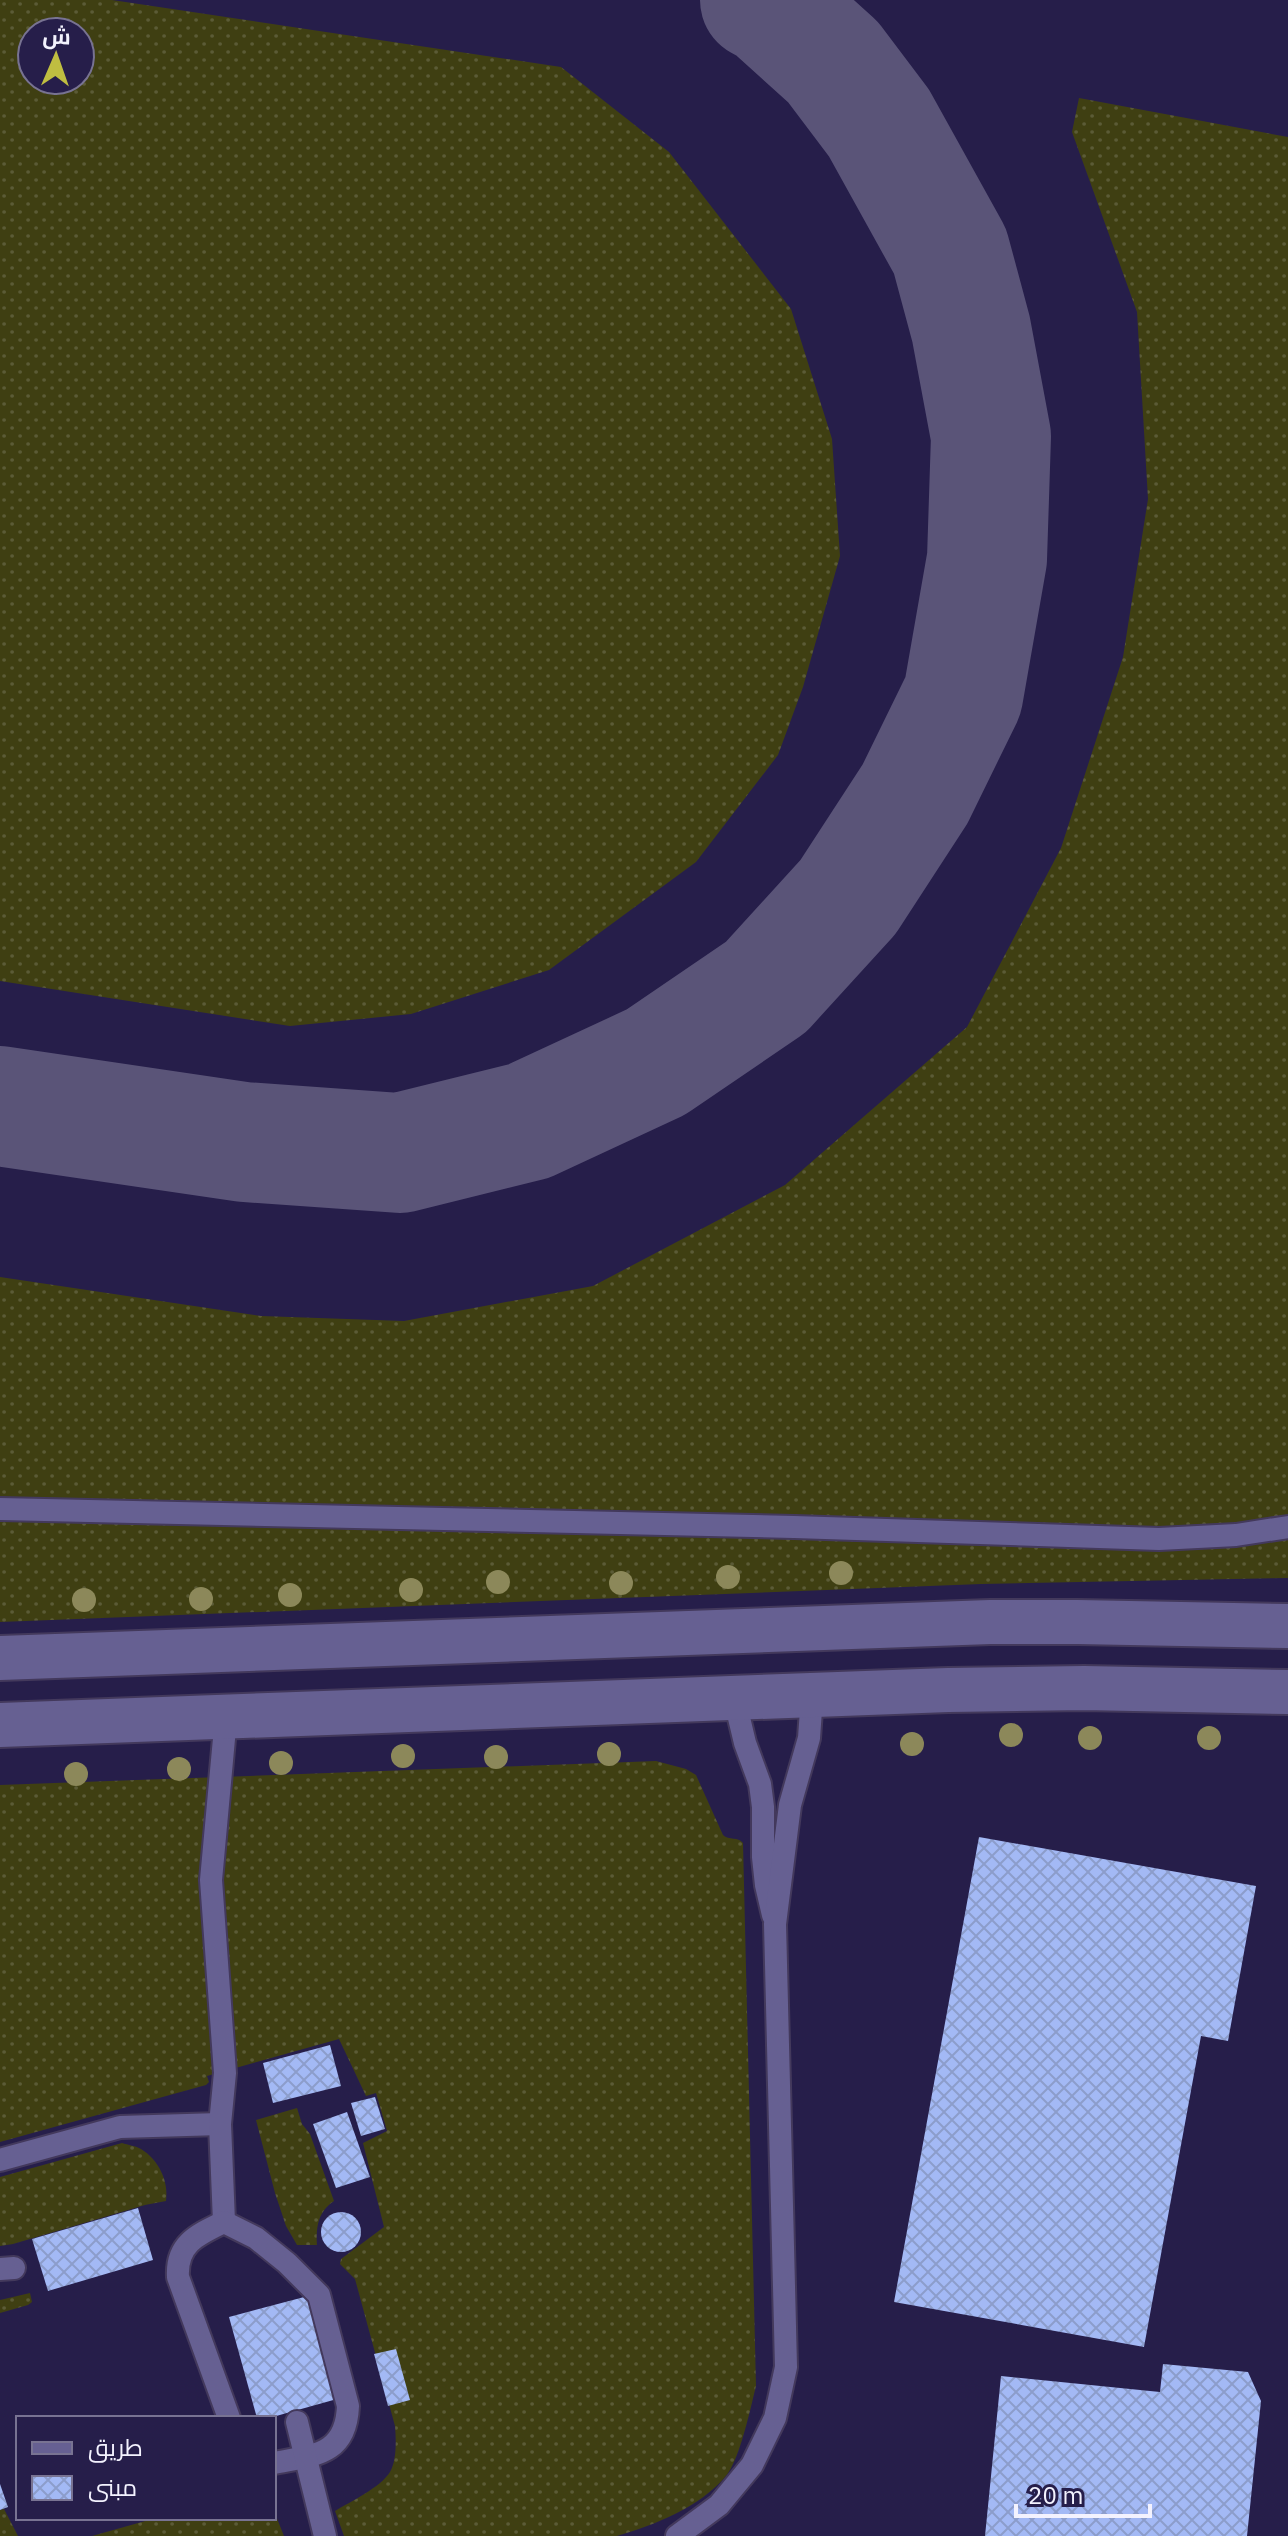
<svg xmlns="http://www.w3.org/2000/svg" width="1288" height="2536" viewBox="0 0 1288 2536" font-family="'IBM Plex Sans',Cairo,sans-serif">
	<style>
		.grass { fill: url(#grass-dots); fill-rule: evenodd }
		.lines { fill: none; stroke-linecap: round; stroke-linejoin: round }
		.taxiway { stroke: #5a5478; stroke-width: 120 }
		.building { fill: url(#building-cross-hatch) }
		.service-casing { stroke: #43395c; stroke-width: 26 }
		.tertiary-casing { stroke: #43395c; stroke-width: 48 }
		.service { stroke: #666092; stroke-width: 22 }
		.tertiary { stroke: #666092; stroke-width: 44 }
		.tree { fill: #8c885a }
	</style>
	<defs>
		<pattern id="grass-dots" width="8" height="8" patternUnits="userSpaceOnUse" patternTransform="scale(2)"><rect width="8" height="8" fill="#3f3f12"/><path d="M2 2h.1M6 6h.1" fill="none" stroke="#5b5b36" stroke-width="1.8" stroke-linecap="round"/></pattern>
		<pattern id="building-cross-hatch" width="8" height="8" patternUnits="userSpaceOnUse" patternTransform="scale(2)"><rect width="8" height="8" fill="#a3b9f5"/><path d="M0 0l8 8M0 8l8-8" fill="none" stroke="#8c9dcb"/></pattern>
	</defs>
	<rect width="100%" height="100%" fill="#261e4a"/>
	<g class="grass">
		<path d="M0,0H112L561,67L669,152L791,309L832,439L840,556L803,687L778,755L696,862L549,970L411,1014L290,1026L0,981ZM32,32H80V80H32Z"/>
		<polygon points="1079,98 1288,137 1288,1578 981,1584 0,1622 0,1277 261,1316 404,1321 593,1286 785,1185 967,1027 1061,848 1123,657 1148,499 1137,312 1072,132"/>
		<path d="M656,1761L686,1769L696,1775L723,1835C729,1841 738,1836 743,1843L756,2386C750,2410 740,2458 726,2476C700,2507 655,2525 617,2536H344L335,2511C350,2502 381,2487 390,2472C397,2460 396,2439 395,2426L355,2279L340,2264L341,2259L384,2227L363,2143L387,2131L376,2093L366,2096L339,2039L207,2076L209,2082L206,2085L0,2142V1785Z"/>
		<path d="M297,2108L302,2124L310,2134L334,2201C318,2212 316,2226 317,2245H297L286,2226L275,2193L256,2120Z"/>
		<path d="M122,2143C128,2145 136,2146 141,2149C159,2160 169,2182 166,2201L145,2205L13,2244L0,2246V2177Z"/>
		<polygon points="30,2293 32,2302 28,2305 0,2313 0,2300"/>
		<polygon points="4,2509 18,2536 0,2536 0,2510"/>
		<polygon points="274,2511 284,2536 92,2536 156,2518 274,2518"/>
	</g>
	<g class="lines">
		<polyline class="taxiway" points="0,1106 244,1142 400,1153 529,1121 656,1062 766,987 848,897 915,794 963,696 987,559 991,436 971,329 950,251 879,123 833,62 771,6 760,0"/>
	</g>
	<g class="building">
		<polygon points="979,1837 1256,1886 1228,2041 1201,2036 1144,2347 894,2302"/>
		<polygon points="330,2045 341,2086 273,2103 263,2063"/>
		<polygon points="375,2097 385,2129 361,2136 351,2103"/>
		<polygon points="347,2112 370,2177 336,2188 313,2124"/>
		<polygon points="138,2208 153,2260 48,2291 32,2239"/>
		<circle cx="341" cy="2232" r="20"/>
		<polygon points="308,2296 337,2399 269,2418 257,2418 229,2317"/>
		<polygon points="396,2349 410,2400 388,2406 374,2354"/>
		<polygon points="1163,2364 1248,2372 1261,2401 1247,2536 985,2536 1001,2376 1160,2392"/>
		<polygon points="0,2484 8,2507 0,2510"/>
	</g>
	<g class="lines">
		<defs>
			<g id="service">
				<polyline points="0,1509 794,1527 1159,1539 1236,1535 1288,1527"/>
				<polyline points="734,1697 745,1743 760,1784 763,1807 763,1857 766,1885 773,1915"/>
				<polyline points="0,2160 120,2127 220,2124"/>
				<polyline points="224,2222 220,2124 225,2073 211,1880 226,1717"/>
				<polyline points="0,2269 14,2268"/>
				<path d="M229,2418L178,2277C176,2244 197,2235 224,2222L256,2238L287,2263L319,2295L348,2406C346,2455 315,2455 274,2463"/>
				<polyline points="297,2422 325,2536"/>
				<polyline points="677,2536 719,2505 752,2465 775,2418 786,2367 775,1924 790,1805 809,1738 812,1696"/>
			</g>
			<g id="tertiary">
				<polyline points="0,1658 990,1622 1078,1622 1288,1626"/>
				<polyline points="0,1725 948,1690 1084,1688 1288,1692"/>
			</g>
		</defs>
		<use href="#service" class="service-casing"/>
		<use href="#tertiary" class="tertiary-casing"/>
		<use href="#service" class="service"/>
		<use href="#tertiary" class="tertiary"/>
	</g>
	<g class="tree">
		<circle cx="841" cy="1573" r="12"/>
		<circle cx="728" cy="1577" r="12"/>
		<circle cx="498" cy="1582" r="12"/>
		<circle cx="621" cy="1583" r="12"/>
		<circle cx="411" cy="1590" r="12"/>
		<circle cx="290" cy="1595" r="12"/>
		<circle cx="201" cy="1599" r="12"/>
		<circle cx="84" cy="1600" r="12"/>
		<circle cx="1011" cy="1735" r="12"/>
		<circle cx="1090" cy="1738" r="12"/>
		<circle cx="1209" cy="1738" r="12"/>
		<circle cx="912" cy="1744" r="12"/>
		<circle cx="609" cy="1754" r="12"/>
		<circle cx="403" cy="1756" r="12"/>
		<circle cx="496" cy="1757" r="12"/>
		<circle cx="281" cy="1763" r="12"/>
		<circle cx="179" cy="1769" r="12"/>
		<circle cx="76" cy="1774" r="12"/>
	</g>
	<rect x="16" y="2416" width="260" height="104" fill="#261e4a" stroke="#787392" stroke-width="2"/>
	<rect x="32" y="2442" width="40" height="12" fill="#666092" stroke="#787392" stroke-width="2"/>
	<text x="88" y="2456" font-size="24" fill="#f3f2fe">طريق</text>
	<rect x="32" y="2476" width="40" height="24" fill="url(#building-cross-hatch)" stroke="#787392" stroke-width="2"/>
	<text x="88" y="2496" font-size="24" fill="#f3f2fe">مبنى</text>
	<g transform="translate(56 56) rotate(2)"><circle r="38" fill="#261e4a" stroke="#787392" stroke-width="2"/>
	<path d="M0-6L14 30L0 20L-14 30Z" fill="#bfbe41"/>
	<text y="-12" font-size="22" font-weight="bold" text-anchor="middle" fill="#f3f2fe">ش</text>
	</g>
	<path d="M1016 2504v12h134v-12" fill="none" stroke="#f3f2fe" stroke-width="4"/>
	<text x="1028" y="2504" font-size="24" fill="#f3f2fe" stroke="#261e4a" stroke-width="6" paint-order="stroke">20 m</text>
</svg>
